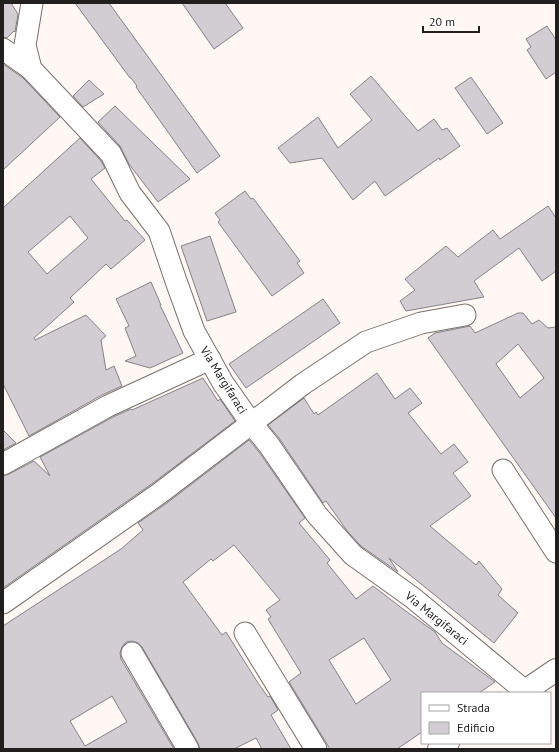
<svg xmlns="http://www.w3.org/2000/svg" width="559" height="752" viewBox="0 0 559 752" font-family="'PT Sans',sans-serif">
	<style>
		.building { fill: #d1cdd3; stroke: #858287; fill-rule: evenodd }
		.lines { fill: none; stroke-linecap: round; stroke-linejoin: round }
		.street-casing { stroke: #78726e; stroke-width: 23 }
		.secondary-casing { stroke: #78726e; stroke-width: 24 }
		.street { stroke: #fff; stroke-width: 21 }
		.secondary { stroke: #fff; stroke-width: 22 }
		.labels { text-anchor: middle; dominant-baseline: central; stroke-width: 3; stroke-linejoin: round; paint-order: stroke }
		.street-label { font-size: 12px; fill: #22201e; stroke: #fff }
	</style>
	<rect width="100%" height="100%" fill="#fef7f3"/>
	<g class="building">
		<polygon points="3,3 11,3 18,14 15,32 14,31 7,38 3,37"/>
		<polygon points="75,3 109,3 220,156 197,173 136,87 137,86 131,78 130,78"/>
		<polygon points="182,3 225,3 243,28 214,49"/>
		<polygon points="547,26 556,40 556,72 546,79 527,50 531,47 526,39"/>
		<polygon points="3,64 23,78 60,117 3,170"/>
		<polygon points="371,76 418,131 434,119 442,130 447,128 460,146 440,160 439,158 385,196 375,181 353,200 322,158 290,163 278,148 318,117 338,148 372,120 350,94"/>
		<polygon points="471,77 503,123 487,134 455,88"/>
		<polygon points="89,80 104,94 83,107 73,96"/>
		<polygon points="115,106 190,179 158,202 129,164 120,146 98,122"/>
		<path d="M80,138L101,161L105,168L91,179L125,221L127,220L145,240L111,269L106,264L70,298L74,302L34,338L35,340L86,315L106,336L101,340L106,370L114,366L122,386L102,395L29,436L3,384V208ZM70,216L88,238L47,274L28,252Z"/>
		<polygon points="245,191 251,199 253,198 300,261 297,263 304,273 272,296 218,222 220,220 215,213"/>
		<polygon points="548,206 556,218 556,271 542,281 519,248 474,281 484,297 406,311 400,301 415,290 405,279 446,246 458,257 493,230 500,239"/>
		<polygon points="210,236 236,312 207,321 181,246"/>
		<polygon points="151,282 161,305 160,305 183,353 150,368 125,361 136,356 125,328 129,326 116,299"/>
		<polygon points="323,299 340,323 246,388 229,364"/>
		<path d="M518,313H523L532,324L539,320L548,328L556,327V518L428,338L435,333L470,326L475,333ZM518,344L544,378L520,398L496,364Z"/>
		<polygon points="377,373 395,399 410,388 422,403 408,413 441,454 454,444 468,462 453,473 471,496 430,526 476,565 479,561 502,589 498,595 518,613 494,643 389,558 398,572 361,546 348,532 326,501 323,503 279,438 268,425 304,398 314,414 316,412 318,415"/>
		<polygon points="203,378 218,401 220,399 235,421 153,483 3,588 3,476 9,474 34,461 50,476 40,457 113,417 131,409 132,410"/>
		<polygon points="3,430 16,443 3,450"/>
		<path d="M249,440L259,452L305,518L299,523L330,560L327,563L356,599L373,586L403,609L435,632L442,643L495,682L479,693H422V732L397,749H330L289,682L301,673L268,619L271,617L266,610L280,600L234,545L213,561L211,559L183,582L222,635L226,632L258,683L268,697L270,696L278,710L271,715L291,749H262L256,738L234,749H200L198,743L142,647L138,643L132,641L126,642L122,647L120,653L121,659L174,749H3V626L121,549L143,530L138,523L167,503ZM364,638L391,680L356,704L329,660ZM112,696L127,722L85,746L70,721Z"/>
	</g>
	<g class="lines">
		<defs>
			<g id="street">
				<polyline points="32,3 25,45 31,69 111,154 130,193 159,231 176,281 194,331 223,383 251,423 269,445 317,515 353,555 413,598 525,691"/>
				<polyline points="3,49 31,69"/>
				<polyline points="3,464 108,406 210,359"/>
				<polyline points="503,470 556,552"/>
				<polyline points="3,603 160,493 303,384 366,342 421,323 465,315"/>
				<polyline points="245,633 316,749"/>
				<polyline points="132,653 188,749"/>
			</g>
			<g id="secondary">
				<polyline points="522,693 556,670"/>
				<polyline points="439,749 448,743"/>
			</g>
		</defs>
		<use href="#street" class="street-casing"/>
		<use href="#secondary" class="secondary-casing"/>
		<use href="#street" class="street"/>
		<use href="#secondary" class="secondary"/>
	</g>
	<g class="labels">
		<g class="street-label">
			<text transform="translate(224 380) rotate(58)">Via Margifaraci</text>
			<text transform="translate(437 618) rotate(39)">Via Margifaraci</text>
		</g>
	</g>
	<rect width="559" height="752" fill="none" stroke="#22201e" stroke-width="8"/>
	<rect x="421" y="692" width="130" height="52" fill="#ffffff" stroke="#a7a6a5"/>
	<rect x="429" y="705" width="20" height="6" fill="#ffffff" stroke="#a7a6a5"/>
	<text x="457" y="712" font-size="12" fill="#22201e">Strada</text>
	<rect x="429" y="722" width="20" height="12" fill="#d1cdd3" stroke="#a7a6a5"/>
	<text x="457" y="732" font-size="12" fill="#22201e">Edificio</text>
	<path d="M423 26v6h56v-6" fill="none" stroke="#22201e" stroke-width="2"/>
	<text x="429" y="26" font-size="12" fill="#22201e" stroke="#ffffff" stroke-width="3" paint-order="stroke">20 m</text>
</svg>
